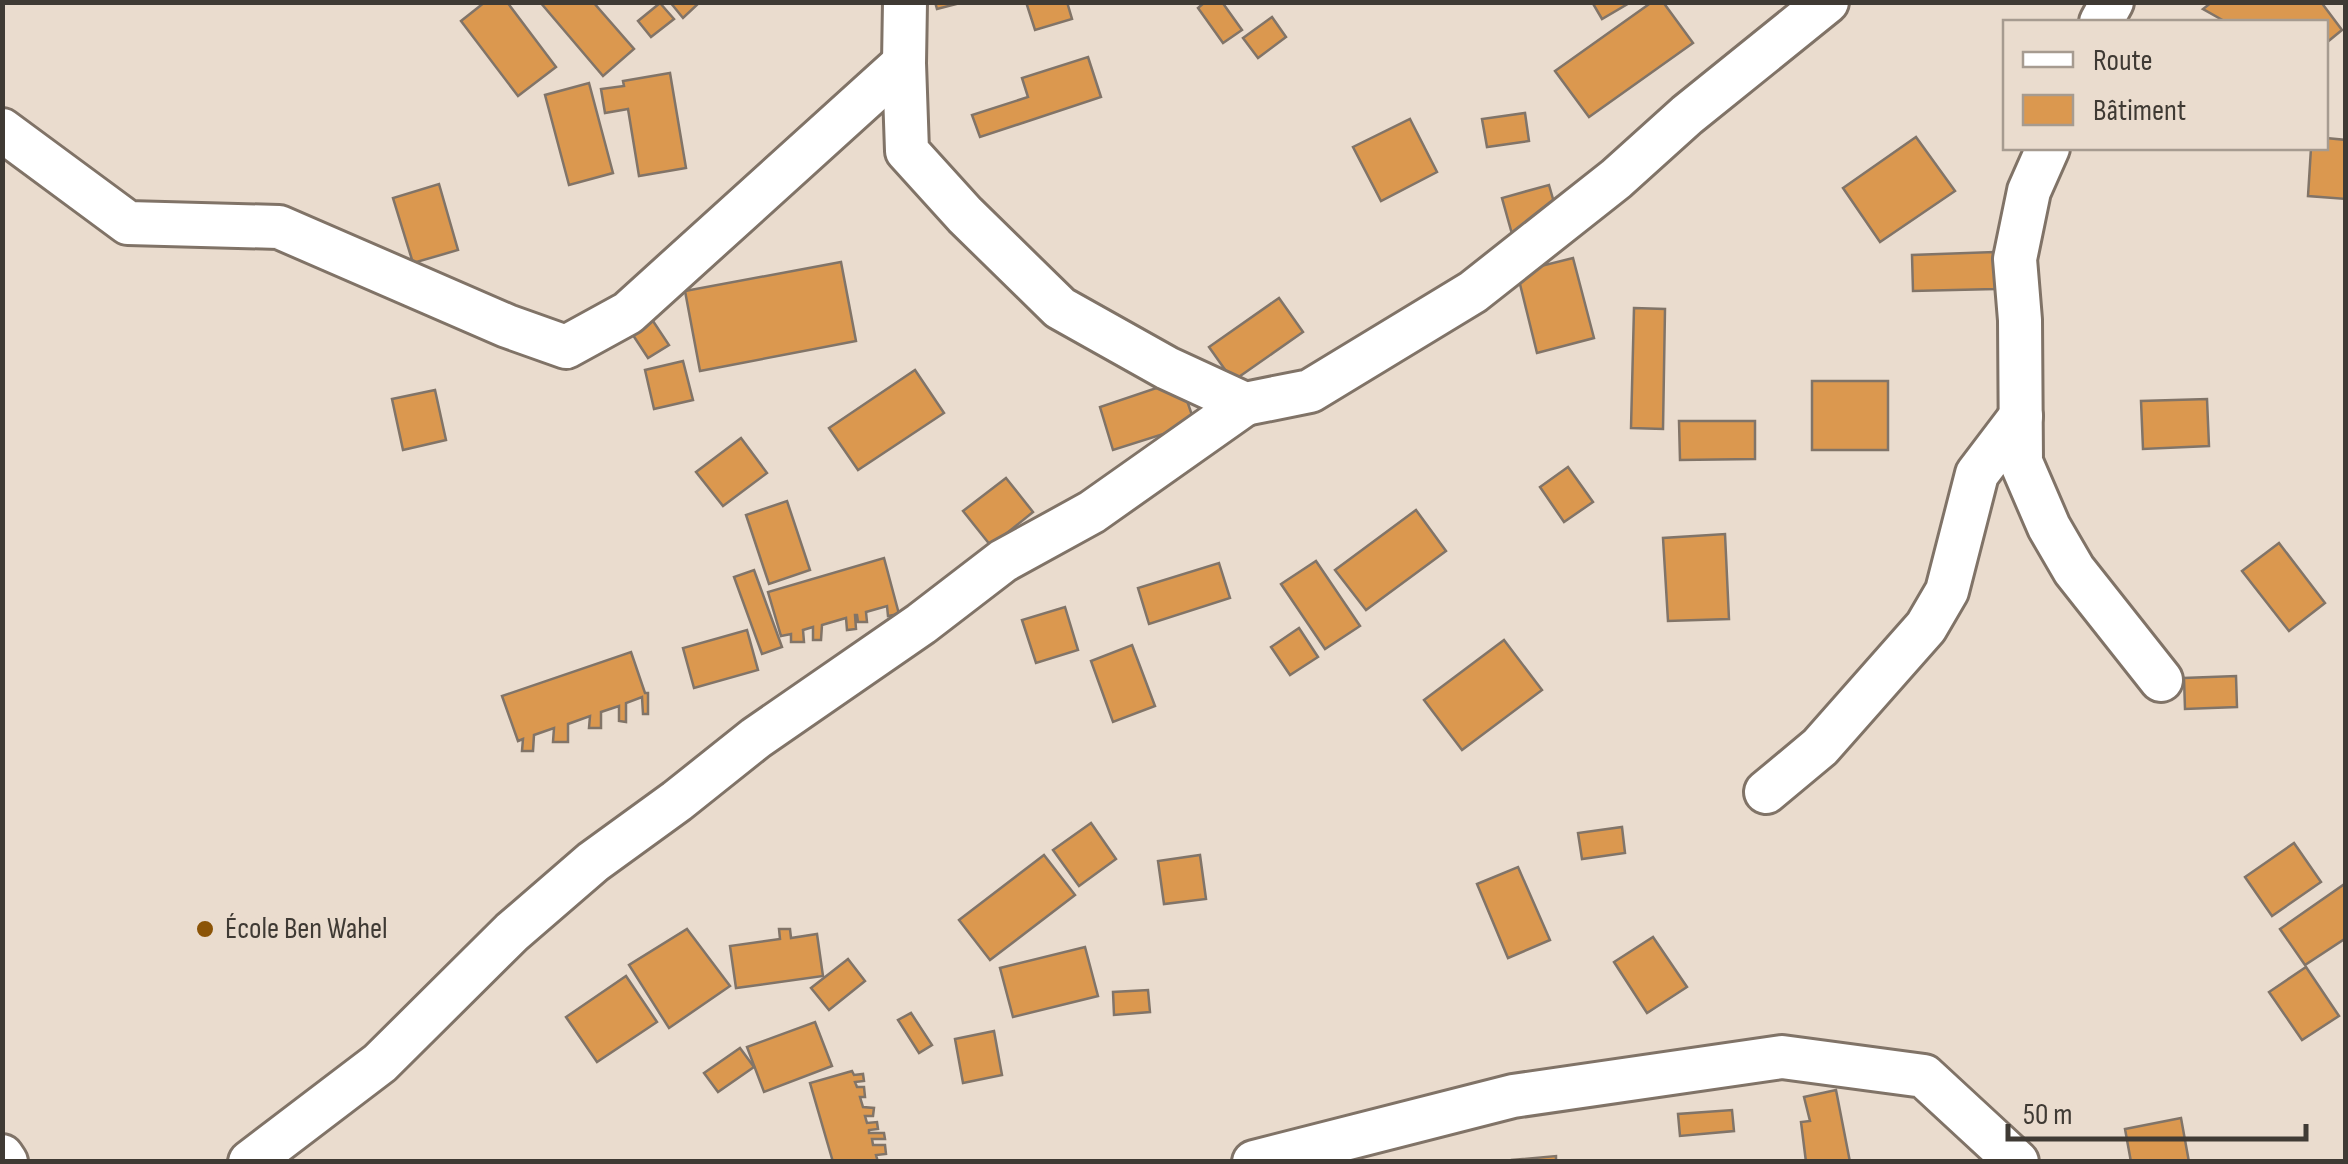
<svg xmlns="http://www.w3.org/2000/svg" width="2348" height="1164" viewBox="0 0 2348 1164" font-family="'Sofia Sans Condensed',sans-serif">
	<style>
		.building { fill: #db984f; stroke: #817468; stroke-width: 2.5 }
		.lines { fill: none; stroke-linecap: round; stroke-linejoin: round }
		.minor-casing { stroke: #807367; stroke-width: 48 }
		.minor { stroke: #fff; stroke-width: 42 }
		.poi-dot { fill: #8b5407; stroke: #eadcce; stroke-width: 4 }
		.labels { text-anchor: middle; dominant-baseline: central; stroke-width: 10; stroke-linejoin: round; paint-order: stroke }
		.poi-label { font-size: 30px; fill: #3f3a34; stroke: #eadcce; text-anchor: start }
	</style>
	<rect width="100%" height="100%" fill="#eadcce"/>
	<g class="building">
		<polygon points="485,2 507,2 556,67 518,96 461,21"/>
		<polygon points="540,2 593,2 634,49 603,76"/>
		<polygon points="670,2 700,2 683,18"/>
		<polygon points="935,2 964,2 937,9"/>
		<polygon points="1026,2 1067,2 1072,19 1035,30"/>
		<polygon points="1205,2 1222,2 1242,30 1223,43 1198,8"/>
		<polygon points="1592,2 1631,2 1602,19"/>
		<polygon points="1652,2 1663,2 1693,43 1589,117 1555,71"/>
		<polygon points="2212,2 2321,2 2342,30 2326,43 2326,22 2226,22 2203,9"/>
		<polygon points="660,3 674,19 651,37 638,21"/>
		<polygon points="1272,17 1286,37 1258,58 1243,38"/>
		<polygon points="1088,57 1101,97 980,137 972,115 1028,97 1022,78"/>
		<polygon points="670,73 686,168 639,176 628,109 605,113 601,89 624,86 623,81"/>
		<polygon points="589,83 613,173 569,185 545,95"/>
		<polygon points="1525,113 1529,141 1487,147 1482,119"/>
		<polygon points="1410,119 1437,172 1381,201 1353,147"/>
		<polygon points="1916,137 1955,191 1880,242 1843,188"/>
		<polygon points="2326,138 2346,140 2346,199 2308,196 2311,148 2326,148"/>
		<polygon points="439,184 458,250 413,263 393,198"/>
		<polygon points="1549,185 1559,220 1512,234 1502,198"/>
		<polygon points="1994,252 1995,289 1913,291 1912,255"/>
		<polygon points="1573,258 1594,338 1537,353 1517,272"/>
		<polygon points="841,262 856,341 700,371 685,291"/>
		<polygon points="1279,298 1303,332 1233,381 1209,347"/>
		<polygon points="1634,308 1665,309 1663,429 1631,428"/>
		<polygon points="647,312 669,345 648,358 627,326"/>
		<polygon points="683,361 693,400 654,409 645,370"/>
		<polygon points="915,370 944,413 858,470 829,428"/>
		<polygon points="1180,380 1195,424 1113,450 1100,407"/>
		<rect x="1812" y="381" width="76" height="69"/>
		<polygon points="435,390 446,440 403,450 392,399"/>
		<polygon points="2207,399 2209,446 2143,449 2141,401"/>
		<polygon points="1679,421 1755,421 1755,459 1680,460"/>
		<polygon points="741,438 767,473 723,506 696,472"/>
		<polygon points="1568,467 1593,502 1564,522 1540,487"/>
		<polygon points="1006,478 1033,512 991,546 963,511"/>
		<polygon points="787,501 810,570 769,584 746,515"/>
		<polygon points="1416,510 1446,551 1366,610 1335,570"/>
		<polygon points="1725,534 1729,619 1668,621 1663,538"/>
		<polygon points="2279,543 2325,603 2289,631 2242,571"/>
		<polygon points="884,558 899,614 888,616 887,606 866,612 867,622 858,622 857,615 855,615 856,629 847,630 846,618 822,625 821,640 813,640 813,627 803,630 804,642 791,642 791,634 781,636 768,592"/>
		<polygon points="1316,561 1360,626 1325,649 1281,584"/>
		<polygon points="1219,563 1230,598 1149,624 1138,588"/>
		<polygon points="754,570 782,647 762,654 734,577"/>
		<polygon points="1065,607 1078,650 1036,663 1022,620"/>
		<polygon points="1299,628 1318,657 1290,675 1271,647"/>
		<polygon points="747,630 758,670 694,688 683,648"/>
		<polygon points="1504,640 1542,690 1462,750 1424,700"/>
		<polygon points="1132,645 1155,706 1113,722 1091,661"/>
		<polygon points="631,652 645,693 648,693 648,714 643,714 642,697 626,703 626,722 619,721 619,706 601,712 601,728 589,728 590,716 568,724 568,742 553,742 554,728 534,735 533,751 522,751 523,739 518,741 502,696"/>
		<polygon points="2236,676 2237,707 2185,709 2184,678"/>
		<polygon points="1091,823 1116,859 1079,886 1053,850"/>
		<polygon points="1622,827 1625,853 1582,859 1578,833"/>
		<polygon points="2294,843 2321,882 2272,916 2245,877"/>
		<polygon points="1044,855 1075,895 990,960 959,920"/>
		<polygon points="1200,855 1206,899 1164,904 1158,861"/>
		<polygon points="1518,867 1550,940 1508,958 1477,884"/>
		<polygon points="2346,883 2346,938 2305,965 2280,929"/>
		<polygon points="687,929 730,986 669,1028 629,965"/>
		<polygon points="779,929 790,929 791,938 817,934 823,976 736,988 730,946 780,939"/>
		<polygon points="1653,937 1687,987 1647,1013 1614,962"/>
		<polygon points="1085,947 1098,996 1013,1017 1000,968"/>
		<polygon points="848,959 865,981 829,1010 811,988"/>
		<polygon points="2306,967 2339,1016 2302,1040 2269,992"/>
		<polygon points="626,976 657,1022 597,1062 566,1017"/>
		<polygon points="1148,990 1150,1012 1114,1015 1113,992"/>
		<polygon points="911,1013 932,1045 919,1053 898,1020"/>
		<polygon points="815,1022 832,1066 764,1092 747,1047"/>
		<polygon points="994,1031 1002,1075 963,1083 955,1039"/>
		<polygon points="740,1048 754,1067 718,1092 704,1073"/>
		<polygon points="852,1071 854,1075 863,1074 864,1081 855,1082 857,1087 864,1087 865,1097 860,1097 863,1107 874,1108 873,1116 865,1116 867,1123 877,1122 878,1129 869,1130 869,1133 884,1133 885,1139 872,1139 873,1145 885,1145 886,1154 876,1155 878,1162 833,1162 810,1083"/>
		<polygon points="1836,1090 1850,1162 1806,1162 1801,1122 1810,1121 1804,1097"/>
		<polygon points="1732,1110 1734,1131 1680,1136 1678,1114"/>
		<polygon points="2181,1118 2189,1162 2131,1162 2125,1129"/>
		<polygon points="1556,1156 1556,1162 1512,1162 1512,1160"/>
	</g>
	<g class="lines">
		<defs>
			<g id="minor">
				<polyline points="905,2 904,63 907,151 965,215 1060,308 1167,368 1245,404 1310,391 1473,292 1616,179 1687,115 1827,2"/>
				<polyline points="2101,22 2112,2"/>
				<polyline points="2,130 128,223 279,227 507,326 566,347 628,313 904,63"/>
				<polyline points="2048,148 2029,191 2015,259 2020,320 2021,462 2049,527 2074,570 2161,680"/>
				<polyline points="1766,792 1820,747 1926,627 1947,591 1977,474 2021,416"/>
				<polyline points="2,1156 6,1162"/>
				<polyline points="250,1162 380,1063 512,932 593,862 677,801 756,738 921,624 1003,561 1092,512 1245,404"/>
				<polyline points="1254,1162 1513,1096 1782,1057 1924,1076 2017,1162"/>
			</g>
		</defs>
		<use href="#minor" class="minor-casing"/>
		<use href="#minor" class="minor"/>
	</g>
	<circle class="poi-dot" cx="205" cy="929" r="10"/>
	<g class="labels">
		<g class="poi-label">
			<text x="225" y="929">École Ben Wahel</text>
		</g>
	</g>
	<rect width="2348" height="1164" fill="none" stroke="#3f3a34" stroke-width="10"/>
	<rect x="2003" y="20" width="325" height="130" fill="#eadcce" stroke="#a69b90" stroke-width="2.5"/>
	<rect x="2023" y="52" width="50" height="15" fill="#ffffff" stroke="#a69b90" stroke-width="2.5"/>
	<text x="2093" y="70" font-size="30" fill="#3f3a34">Route</text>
	<rect x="2023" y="95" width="50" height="30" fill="#db984f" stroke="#a69b90" stroke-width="2.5"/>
	<text x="2093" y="120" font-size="30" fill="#3f3a34">Bâtiment</text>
	<path d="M2008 1124v15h298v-15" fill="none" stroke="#3f3a34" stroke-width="5"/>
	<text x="2023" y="1124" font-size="30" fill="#3f3a34" stroke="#eadcce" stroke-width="8" paint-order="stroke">50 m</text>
</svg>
